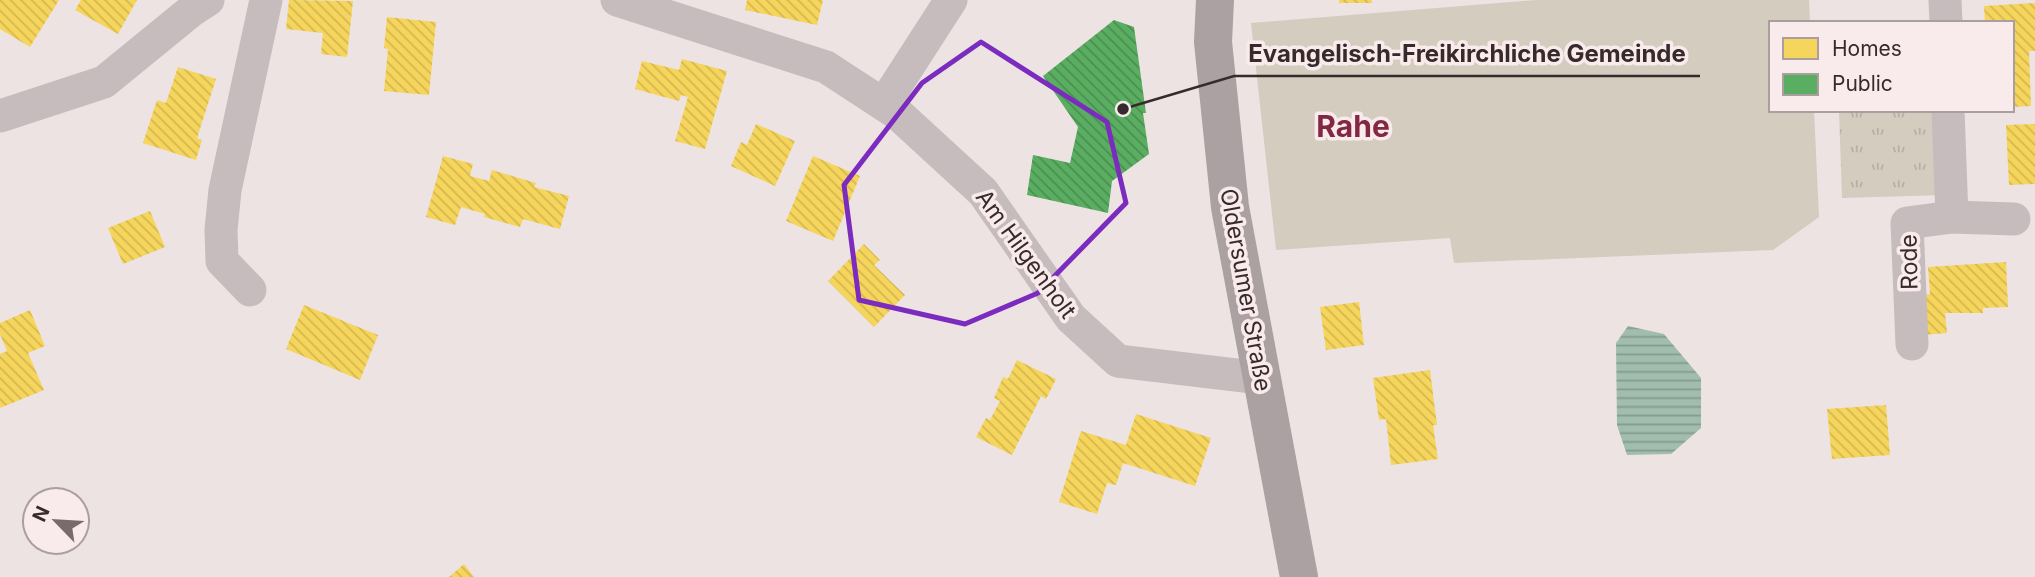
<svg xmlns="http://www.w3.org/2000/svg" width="2035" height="577" viewBox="0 0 2035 577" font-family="Inter,sans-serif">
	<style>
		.grass { fill: #d4ccbe }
		.park { fill: url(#park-tufts) }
		.water { fill: url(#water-rules) }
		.homes { fill: url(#homes-back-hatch) }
		.public { fill: url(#public-back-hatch) }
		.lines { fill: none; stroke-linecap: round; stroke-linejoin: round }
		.minor { stroke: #c6bcbd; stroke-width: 33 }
		.major { stroke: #aba1a2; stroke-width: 38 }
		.marked { fill: none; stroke: #7b2cbf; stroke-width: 5; stroke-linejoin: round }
		.labels { text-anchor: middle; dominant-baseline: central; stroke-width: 7; stroke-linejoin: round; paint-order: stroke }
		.street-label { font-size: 23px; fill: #372a2d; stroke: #f9ebeb }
		.district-label { font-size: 30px; font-weight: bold; fill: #822843; stroke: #f9ebeb }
		.leader { fill: none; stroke: #372a2d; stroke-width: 2.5 }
		.callout-dot { fill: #372a2d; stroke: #f9ebeb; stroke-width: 2.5 }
		.callout-label { font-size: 24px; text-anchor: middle; font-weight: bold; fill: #372a2d; stroke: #f9ebeb; stroke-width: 7; stroke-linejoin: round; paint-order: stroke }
	</style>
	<defs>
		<pattern id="park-tufts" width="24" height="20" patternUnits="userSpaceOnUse" patternTransform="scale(1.75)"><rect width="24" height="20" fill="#d4ccbe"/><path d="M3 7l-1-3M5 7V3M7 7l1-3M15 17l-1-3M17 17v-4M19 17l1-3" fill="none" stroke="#b7afa4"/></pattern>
		<pattern id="water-rules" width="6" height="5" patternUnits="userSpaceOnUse" patternTransform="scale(1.75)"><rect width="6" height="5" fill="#a1bdad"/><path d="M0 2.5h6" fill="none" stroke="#849a8d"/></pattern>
		<pattern id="homes-back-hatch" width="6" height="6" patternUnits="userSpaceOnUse" patternTransform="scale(1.75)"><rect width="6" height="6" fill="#f6d55c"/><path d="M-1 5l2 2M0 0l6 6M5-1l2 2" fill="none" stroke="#d4b750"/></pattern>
		<pattern id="public-back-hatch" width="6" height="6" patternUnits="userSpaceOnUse" patternTransform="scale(1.75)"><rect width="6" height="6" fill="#5aae61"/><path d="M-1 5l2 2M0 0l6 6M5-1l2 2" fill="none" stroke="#4b8e50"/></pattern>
	</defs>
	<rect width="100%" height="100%" fill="#ede3e3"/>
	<polygon class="grass" points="1536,0 1809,0 1810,23 1771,23 1771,110 1814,110 1819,217 1773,250 1454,263 1450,238 1276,250 1251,23"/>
	<polygon class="park" points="1839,110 1942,110 1945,195 1842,198"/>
	<polygon class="water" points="1628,326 1664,334 1701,378 1701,428 1671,454 1627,455 1617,425 1616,343"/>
	<g class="homes">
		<polygon points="0,0 59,0 30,47 0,29"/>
		<polygon points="81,0 137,0 118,34 75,10"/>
		<polygon points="289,0 353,1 347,57 321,54 323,33 286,29"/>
		<polygon points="747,0 823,0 817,25 745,10"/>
		<rect x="1339" y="0" width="33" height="3"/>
		<polygon points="2035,3 2035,51 2029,51 2031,106 2012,107 2012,23 1985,23 1984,6"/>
		<polygon points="387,17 436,22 429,95 384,91 388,49 384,48"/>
		<polygon points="682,59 727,71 705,149 675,141 688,97 681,95 679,101 635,89 642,61 679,70"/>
		<polygon points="178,67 216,79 197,138 202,140 196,160 143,143 157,100 166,103"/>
		<polygon points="756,124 795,141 775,186 731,166 741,142 747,145"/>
		<polygon points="2035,124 2035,184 2009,185 2006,125"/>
		<polygon points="443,156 473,164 470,176 489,181 492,170 536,183 534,187 569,196 560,229 523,219 520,227 484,217 485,214 461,207 455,225 426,217"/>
		<polygon points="813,156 860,176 833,241 786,221"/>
		<polygon points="150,211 165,247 123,264 108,228"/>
		<polygon points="864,244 880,260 874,265 905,295 874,327 828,281"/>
		<polygon points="2006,262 2008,307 1983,308 1983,313 1945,313 1947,333 1922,335 1919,295 1930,294 1928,267"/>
		<polygon points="1359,302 1364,345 1326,350 1320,307"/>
		<polygon points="304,305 378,335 360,380 286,349"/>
		<polygon points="30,310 45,346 28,353 44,390 0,408 0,354 7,351 0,334 0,323"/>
		<polygon points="1017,360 1056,379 1046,399 1041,396 1012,455 976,437 986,418 990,420 1000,401 994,398 1003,377 1008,379"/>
		<polygon points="1430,370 1437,425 1433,425 1438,459 1391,465 1386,419 1379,420 1373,378"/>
		<polygon points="1886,405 1890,455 1832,459 1827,409"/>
		<polygon points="1136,414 1211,438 1195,486 1123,463 1116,485 1107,483 1097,514 1059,502 1081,431 1126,445"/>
		<polygon points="464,564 474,577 449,577"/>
	</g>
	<polygon class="public" points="1114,20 1134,27 1146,113 1143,113 1149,154 1112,181 1108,213 1027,195 1033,155 1070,163 1078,127 1043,76"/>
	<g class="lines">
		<g class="minor">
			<polyline points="617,0 826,67 898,114 983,192 1071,318 1118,361 1261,378"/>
			<polyline points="1945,0 1946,23"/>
			<polyline points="884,104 951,0"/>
			<polyline points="0,116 104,82 191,11 208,0"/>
			<polyline points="1952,217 2014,219"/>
			<polyline points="250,290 222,261 221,230 225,190 266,0"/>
			<polyline points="1912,344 1907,223 1952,217 1948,110"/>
		</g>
		<polyline class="major" points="1215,0 1213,42 1230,207 1299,577"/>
	</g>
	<path class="marked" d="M981,42L1107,122L1126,203L1038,293L965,324L859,300L844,185L922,83Z"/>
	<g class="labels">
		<g class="street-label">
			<text transform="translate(1026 254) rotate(54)">Am Hilgenholt</text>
			<text transform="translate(1909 262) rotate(-91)">Rode</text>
			<text transform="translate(1246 290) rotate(80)">Oldersumer Straße</text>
		</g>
		<g class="district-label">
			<text x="1353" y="126">Rahe</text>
		</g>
	</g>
	<path class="leader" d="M1123 109L1234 76H1700"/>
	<circle class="callout-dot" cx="1123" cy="109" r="7"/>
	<g class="callout-label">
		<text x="1467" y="62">Evangelisch-Freikirchliche Gemeinde</text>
	</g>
	<rect x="1769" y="21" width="245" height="91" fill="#f9ebeb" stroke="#ab9e9f" stroke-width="2"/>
	<rect x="1783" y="38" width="35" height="21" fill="#f6d55c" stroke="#ab9e9f" stroke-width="2"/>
	<text x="1832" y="56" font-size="21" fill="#372a2d">Homes</text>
	<rect x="1783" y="74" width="35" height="21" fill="#5aae61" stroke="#ab9e9f" stroke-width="2"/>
	<text x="1832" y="91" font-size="21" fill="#372a2d">Public</text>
	<g transform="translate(56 521) rotate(295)"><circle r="33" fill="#f9ebeb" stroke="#ab9e9f" stroke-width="2"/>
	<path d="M0-5L12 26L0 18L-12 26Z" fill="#776b6d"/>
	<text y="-10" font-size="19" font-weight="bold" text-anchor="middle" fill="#372a2d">N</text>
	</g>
</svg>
